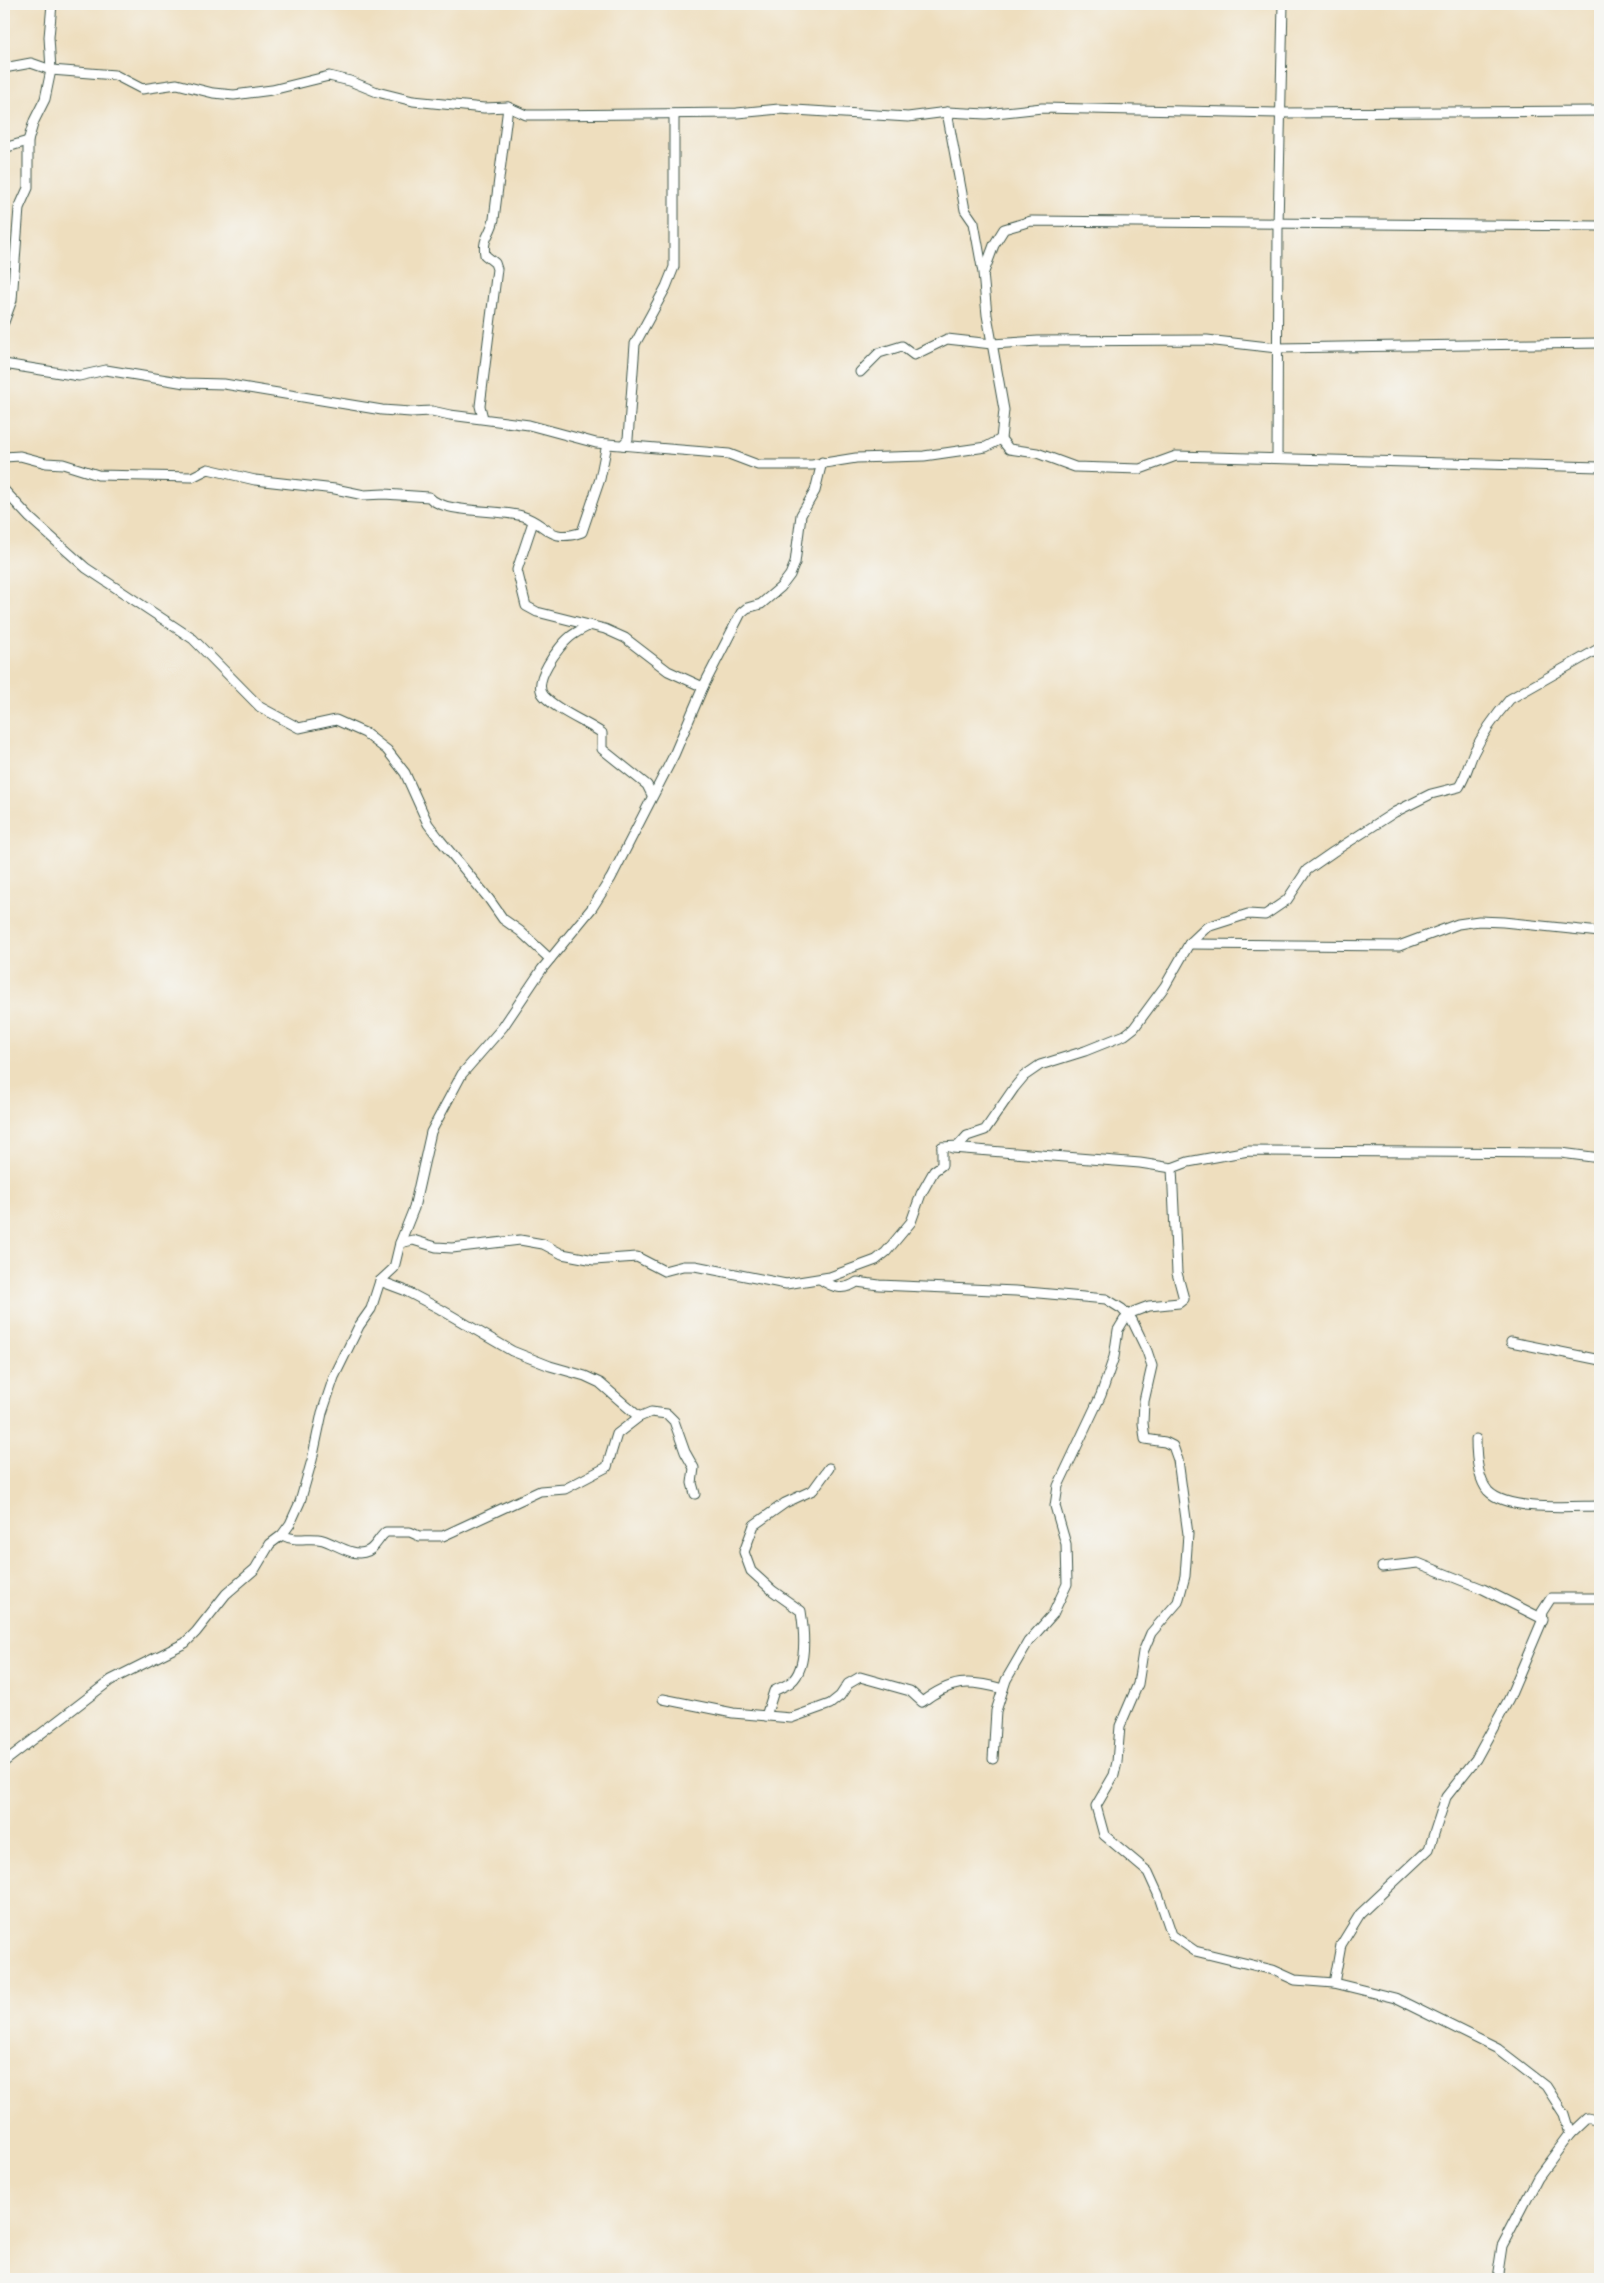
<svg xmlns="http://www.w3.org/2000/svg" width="1604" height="2283" viewBox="0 0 1604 2283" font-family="Alegreya,serif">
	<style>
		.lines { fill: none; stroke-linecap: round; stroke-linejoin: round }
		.street-casing { stroke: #3e5549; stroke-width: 11 }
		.street { stroke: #fff; stroke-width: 9 }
	</style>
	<rect width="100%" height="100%" fill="#f6f6f2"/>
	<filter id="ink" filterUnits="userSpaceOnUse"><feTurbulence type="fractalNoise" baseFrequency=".02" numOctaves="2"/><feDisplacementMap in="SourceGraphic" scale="10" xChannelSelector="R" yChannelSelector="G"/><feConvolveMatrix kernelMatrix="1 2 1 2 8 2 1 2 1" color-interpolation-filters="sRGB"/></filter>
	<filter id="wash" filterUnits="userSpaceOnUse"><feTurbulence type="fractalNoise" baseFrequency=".0096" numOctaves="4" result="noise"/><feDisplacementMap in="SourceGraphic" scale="20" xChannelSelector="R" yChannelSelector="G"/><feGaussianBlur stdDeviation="1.12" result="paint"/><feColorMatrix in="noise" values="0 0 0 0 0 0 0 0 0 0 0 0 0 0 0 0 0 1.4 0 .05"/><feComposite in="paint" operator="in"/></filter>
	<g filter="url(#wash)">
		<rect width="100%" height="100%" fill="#eedebe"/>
	</g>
	<g filter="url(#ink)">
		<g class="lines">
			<defs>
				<g id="street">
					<polyline points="4,68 31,63 51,70 115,75 142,89 177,84 213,93 234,95 272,90 329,76 350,81 377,92 413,101 484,108 508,107 526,115 543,115 737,113 779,109 908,117 947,112 986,114 1042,108 1280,113 1600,111"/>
					<polyline points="947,112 965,210 974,223 983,273 987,315 1004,410 1001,439 1009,449 1037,453 1075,467 1140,469 1176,456 1600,467"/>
					<polyline points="4,148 28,141"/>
					<polyline points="984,272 994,245 1004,229 1031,221 1600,226"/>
					<polyline points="4,322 12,300 19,208 28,188 28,141 34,121 45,99 51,70 49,37 52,4"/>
					<polyline points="4,364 79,376 106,370 185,383 224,384 382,410 411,412 432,411 450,415 529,425 596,443 729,454 758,465 812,465 856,458 924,456 986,447 1001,439"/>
					<polyline points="860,372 879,353 902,346 914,355 947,339 992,344 1038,341 1207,340 1277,348 1600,343"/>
					<path d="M483,418L480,406L497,269L495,263L485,255C482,237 491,235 494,219L508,107"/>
					<polyline points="623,445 628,439 635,344 666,287 674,267 674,114"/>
					<path d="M4,457L20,456L46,463L63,464L98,475L192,477L208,469L255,480L335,489L364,495L384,494L429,497C443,514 500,509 522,516C547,523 548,544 582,532L600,479L607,444"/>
					<polyline points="1277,458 1278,225 1283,4"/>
					<polyline points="4,490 30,518 86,568 193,639 260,707 299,728 336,720 365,733 387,750 405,773 428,824 441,841 489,899 503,919 520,931 550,959"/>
					<polyline points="533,522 517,570 526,606 537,612 605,629 625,638 668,671 703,687"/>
					<path d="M590,625C583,629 576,632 570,637C559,646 531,682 544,696C558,711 584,721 602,733V749L647,785L652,795"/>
					<polyline points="1189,944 1399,946 1458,924 1479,921 1503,922 1600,932"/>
					<path d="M942,1147L958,1146L967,1136L985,1130L1014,1088L1024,1076L1040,1065L1085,1051L1125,1035L1134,1028L1165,986L1189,944L1207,927L1248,914L1265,915L1287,900L1307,870L1333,852L1395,812L1431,794L1459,787C1466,776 1468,766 1473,754C1482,735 1496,715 1510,699L1600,648"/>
					<polyline points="952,1148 1140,1163 1172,1168 1188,1162 1248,1151 1561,1153 1600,1158"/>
					<polyline points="400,1243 413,1240 436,1247 452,1248 520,1240 543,1244 562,1254 594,1260 637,1257 664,1271 683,1266 695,1266 786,1284 830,1277 876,1260 886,1252 911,1222 921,1194 934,1171 942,1165 942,1147"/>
					<path d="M820,1279C833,1288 844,1291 857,1282L879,1285L1016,1291L1106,1299L1122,1309L1132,1320L1147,1351L1152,1366L1144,1401L1143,1423L1145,1439L1165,1442L1173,1446L1178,1460L1188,1534L1185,1576L1178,1602L1151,1633L1143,1652L1138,1684L1120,1726L1117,1762L1114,1775L1096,1806L1104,1835L1148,1872L1158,1894L1172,1935L1195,1951L1273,1970L1295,1980L1334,1983L1395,1998L1498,2049L1546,2086L1564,2114L1570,2134L1587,2118L1600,2121"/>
					<polyline points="380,1281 404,1290 440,1309 512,1351 550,1366 585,1376 600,1383 639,1417"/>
					<polyline points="1511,1342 1600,1360"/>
					<path d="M1476,1439C1476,1455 1477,1478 1488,1491C1508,1512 1573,1506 1600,1506"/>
					<path d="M282,1535C297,1543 309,1536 323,1540C336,1544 354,1558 368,1551C376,1547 379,1537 386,1532H410L419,1536H443L540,1491L565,1489L607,1467L617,1434L639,1417L651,1412L667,1414L674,1421L685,1452L694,1468L692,1483L695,1494"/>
					<polyline points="1541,1618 1542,1612 1551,1598 1600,1598"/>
					<path d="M663,1699L733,1713L791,1718L830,1704L840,1696L848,1684L860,1677L910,1691L922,1702C951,1680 968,1679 1003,1689"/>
					<path d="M766,1716L774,1691C779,1688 786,1686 791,1682C808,1668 804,1630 801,1611L773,1591L751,1571L744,1552L754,1525L785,1503L813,1490L829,1468"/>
					<polyline points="993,1759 996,1711 1006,1680 1028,1642 1053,1614 1067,1584 1066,1544 1055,1506 1058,1486 1101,1395 1114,1357 1118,1330 1124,1320 1133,1312 1149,1306 1179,1303 1184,1299 1177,1273 1172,1168"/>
					<polyline points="4,1762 111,1680 185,1643 196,1632 226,1594 255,1569 270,1544 282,1535 290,1524 300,1502 312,1460 322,1413 334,1377 359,1326 371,1309 380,1281 394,1268 400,1243 414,1208 431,1132 462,1074 503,1027 542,969 592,908 611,878 674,755 703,687 741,613 747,608 761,604 781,587 790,575 795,563 801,515 815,491 822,462"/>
					<polyline points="1334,1983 1341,1945 1360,1914 1429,1849 1446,1797 1476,1759 1509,1699 1543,1619 1483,1589 1418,1563 1382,1567"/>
					<polyline points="1497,2279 1502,2246 1538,2177 1570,2134"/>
				</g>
			</defs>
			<use href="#street" class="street-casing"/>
			<use href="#street" class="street"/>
		</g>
	</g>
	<rect width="1604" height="2283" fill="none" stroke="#f6f6f2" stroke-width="20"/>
</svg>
